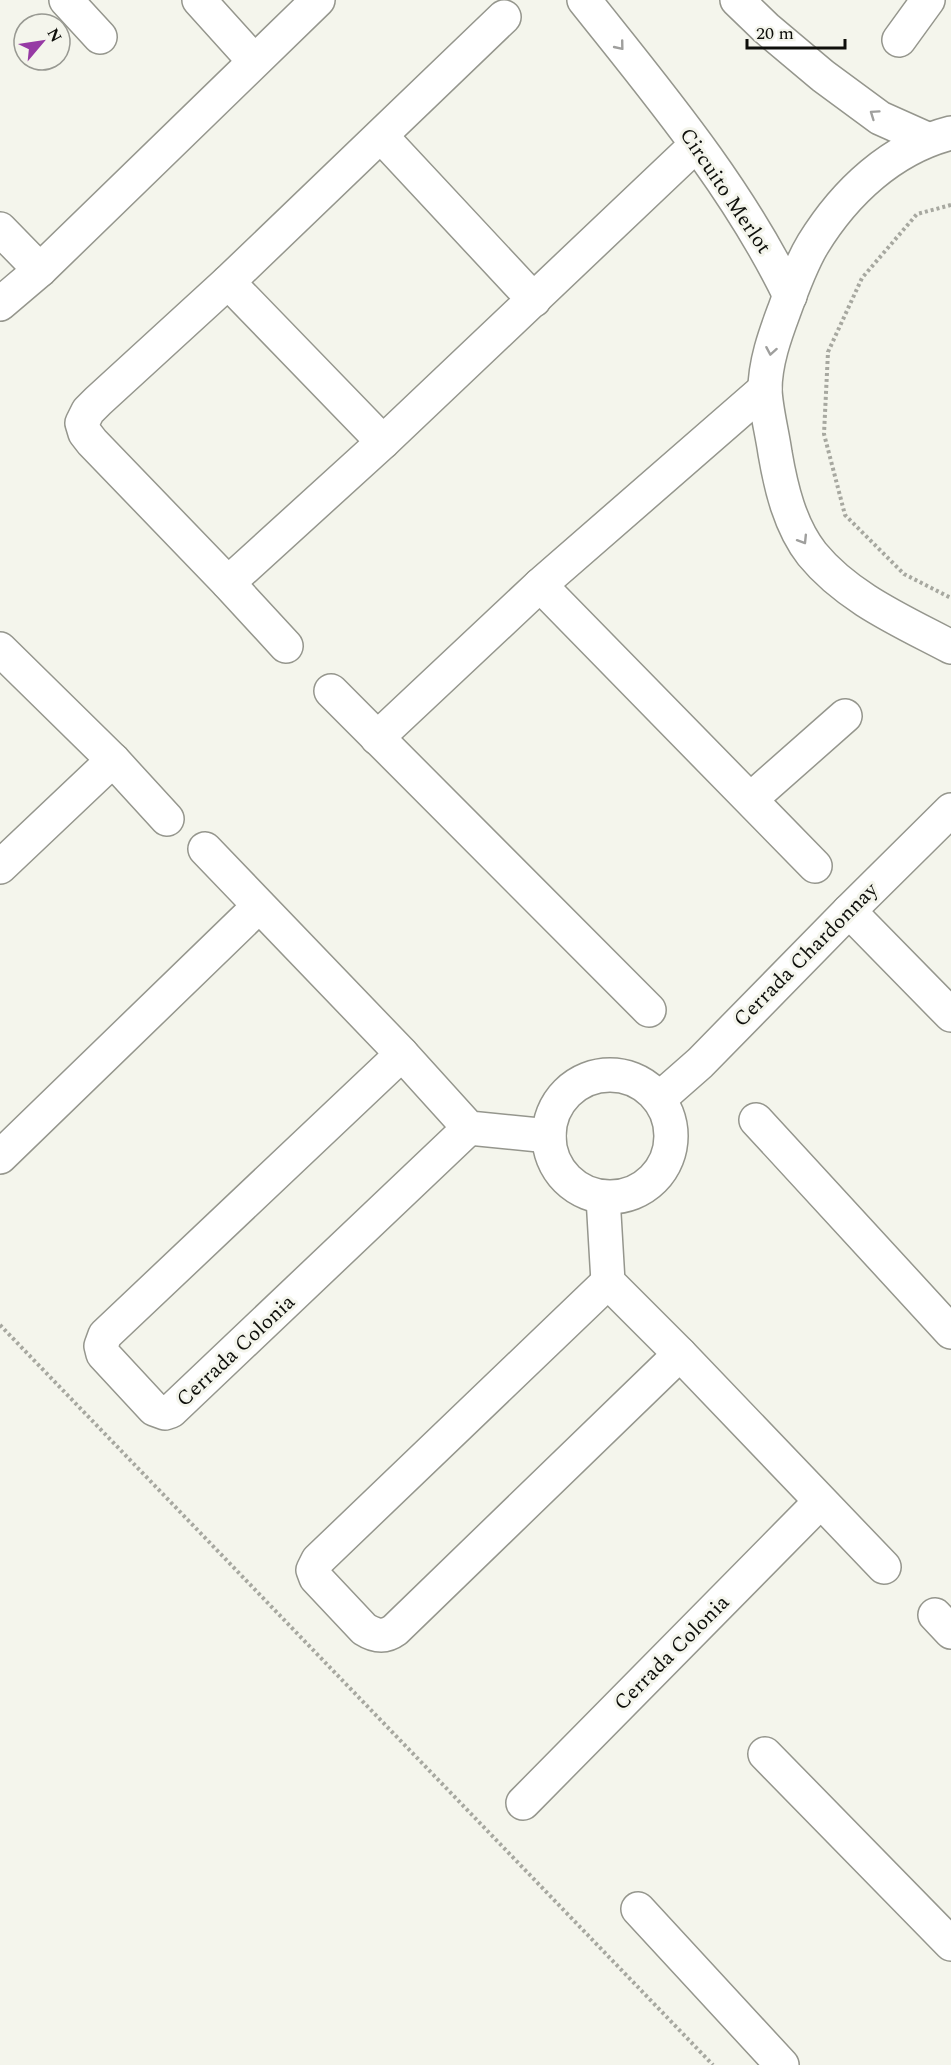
<svg xmlns="http://www.w3.org/2000/svg" width="951" height="2065" viewBox="0 0 951 2065" font-family="Spectral,serif">
	<style>
		.lines { fill: none; stroke-linecap: round; stroke-linejoin: round }
		.minor-casing { stroke: #95968d; stroke-width: 36 }
		.path { stroke: #a7a8a0; stroke-width: 4; stroke-dasharray: 3 3; stroke-linecap: butt }
		.minor { stroke: #fff; stroke-width: 33 }
		.oneway { stroke: #9f9f9d }
		.labels { text-anchor: middle; dominant-baseline: central; stroke-width: 6; stroke-linejoin: round; paint-order: stroke }
		.street-label { font-size: 21px; fill: #0e0f0b; stroke: #f4f5ec }
	</style>
	<rect width="100%" height="100%" fill="#f4f5ec"/>
	<g class="lines">
		<defs>
			<g id="minor">
				<polyline points="66,0 100,37"/>
				<polyline points="199,0 254,61"/>
				<path d="M584,0C658,93 738,188 790,296"/>
				<polyline points="737,0 766,28 823,76 880,118 927,139"/>
				<polyline points="899,40 928,0"/>
				<path d="M951,133C892,148 845,192 813,244C801,264 792,289 784,311C775,335 765,363 765,390C766,410 772,432 775,453C781,488 790,526 812,554C848,598 902,621 951,647"/>
				<polyline points="381,136 534,300"/>
				<polyline points="0,229 40,270"/>
				<polyline points="228,282 383,442"/>
				<polyline points="0,304 40,270 318,0"/>
				<polyline points="228,583 383,442 696,145"/>
				<polyline points="540,585 815,866"/>
				<polyline points="286,646 228,583 92,442 85,433 82,423 88,411 98,401 228,282 504,17"/>
				<polyline points="0,649 113,760 167,819"/>
				<polyline points="331,691 649,1010"/>
				<polyline points="377,738 540,585 765,389"/>
				<polyline points="751,799 845,716"/>
				<polyline points="205,849 402,1054 469,1128 549,1136"/>
				<polyline points="0,867 113,760"/>
				<polyline points="849,911 951,1015"/>
				<polyline points="402,1054 105,1335 101,1346 103,1354 154,1409 165,1413 171,1411 469,1128"/>
				<circle cx="610" cy="1136" r="61"/>
				<polyline points="659,1099 700,1063 849,911 951,810"/>
				<polyline points="756,1120 951,1332"/>
				<polyline points="0,1157 259,906"/>
				<polyline points="603,1197 608,1282 680,1354 884,1567"/>
				<path d="M608,1282L318,1560L313,1570L316,1578L364,1629C375,1636 384,1638 395,1630L680,1354"/>
				<polyline points="935,1615 951,1632"/>
				<polyline points="765,1754 951,1944"/>
				<polyline points="523,1803 820,1502"/>
				<polyline points="638,1909 782,2065"/>
			</g>
		</defs>
		<use href="#minor" class="minor-casing"/>
		<g class="path">
			<polyline points="951,205 917,214 862,278 828,352 824,434 845,515 904,574 951,598"/>
			<polyline points="0,1325 713,2065"/>
		</g>
		<use href="#minor" class="minor"/>
	</g>
	<defs><path id="oneway-chevron" d="M-2-3.5L2.5 0L-2 3.5" fill="none" stroke-width="1.6" stroke-linecap="round" stroke-linejoin="round" transform="scale(1.5)"/></defs>
	<g class="oneway">
		<use href="#oneway-chevron" transform="translate(620 46) rotate(51)"/>
		<use href="#oneway-chevron" transform="translate(874 114) rotate(-145)"/>
		<use href="#oneway-chevron" transform="translate(771 351) rotate(100)"/>
		<use href="#oneway-chevron" transform="translate(803 540) rotate(58)"/>
	</g>
	<g class="labels">
		<g class="street-label">
			<text transform="translate(725 191) rotate(56)">Circuito Merlot</text>
			<text transform="translate(806 955) rotate(-45)">Cerrada Chardonnay</text>
			<text transform="translate(236 1351) rotate(-43)">Cerrada Colonia</text>
			<text transform="translate(672 1653) rotate(-45)">Cerrada Colonia</text>
		</g>
	</g>
	<g transform="translate(42 42) rotate(61)"><circle r="28" fill="#f4f5ec" stroke="#989992" stroke-width="1.5"/>
	<path d="M0-4.5L10 22L0 15L-10 22Z" fill="#963aa4"/>
	<text y="-9" font-size="16" font-weight="bold" text-anchor="middle" fill="#0e0f0b">N</text>
	</g>
	<path d="M747 39v9h98v-9" fill="none" stroke="#0e0f0b" stroke-width="3"/>
	<text x="756" y="39" font-size="18" fill="#0e0f0b" stroke="#f4f5ec" stroke-width="4.5" paint-order="stroke">20 m</text>
</svg>
